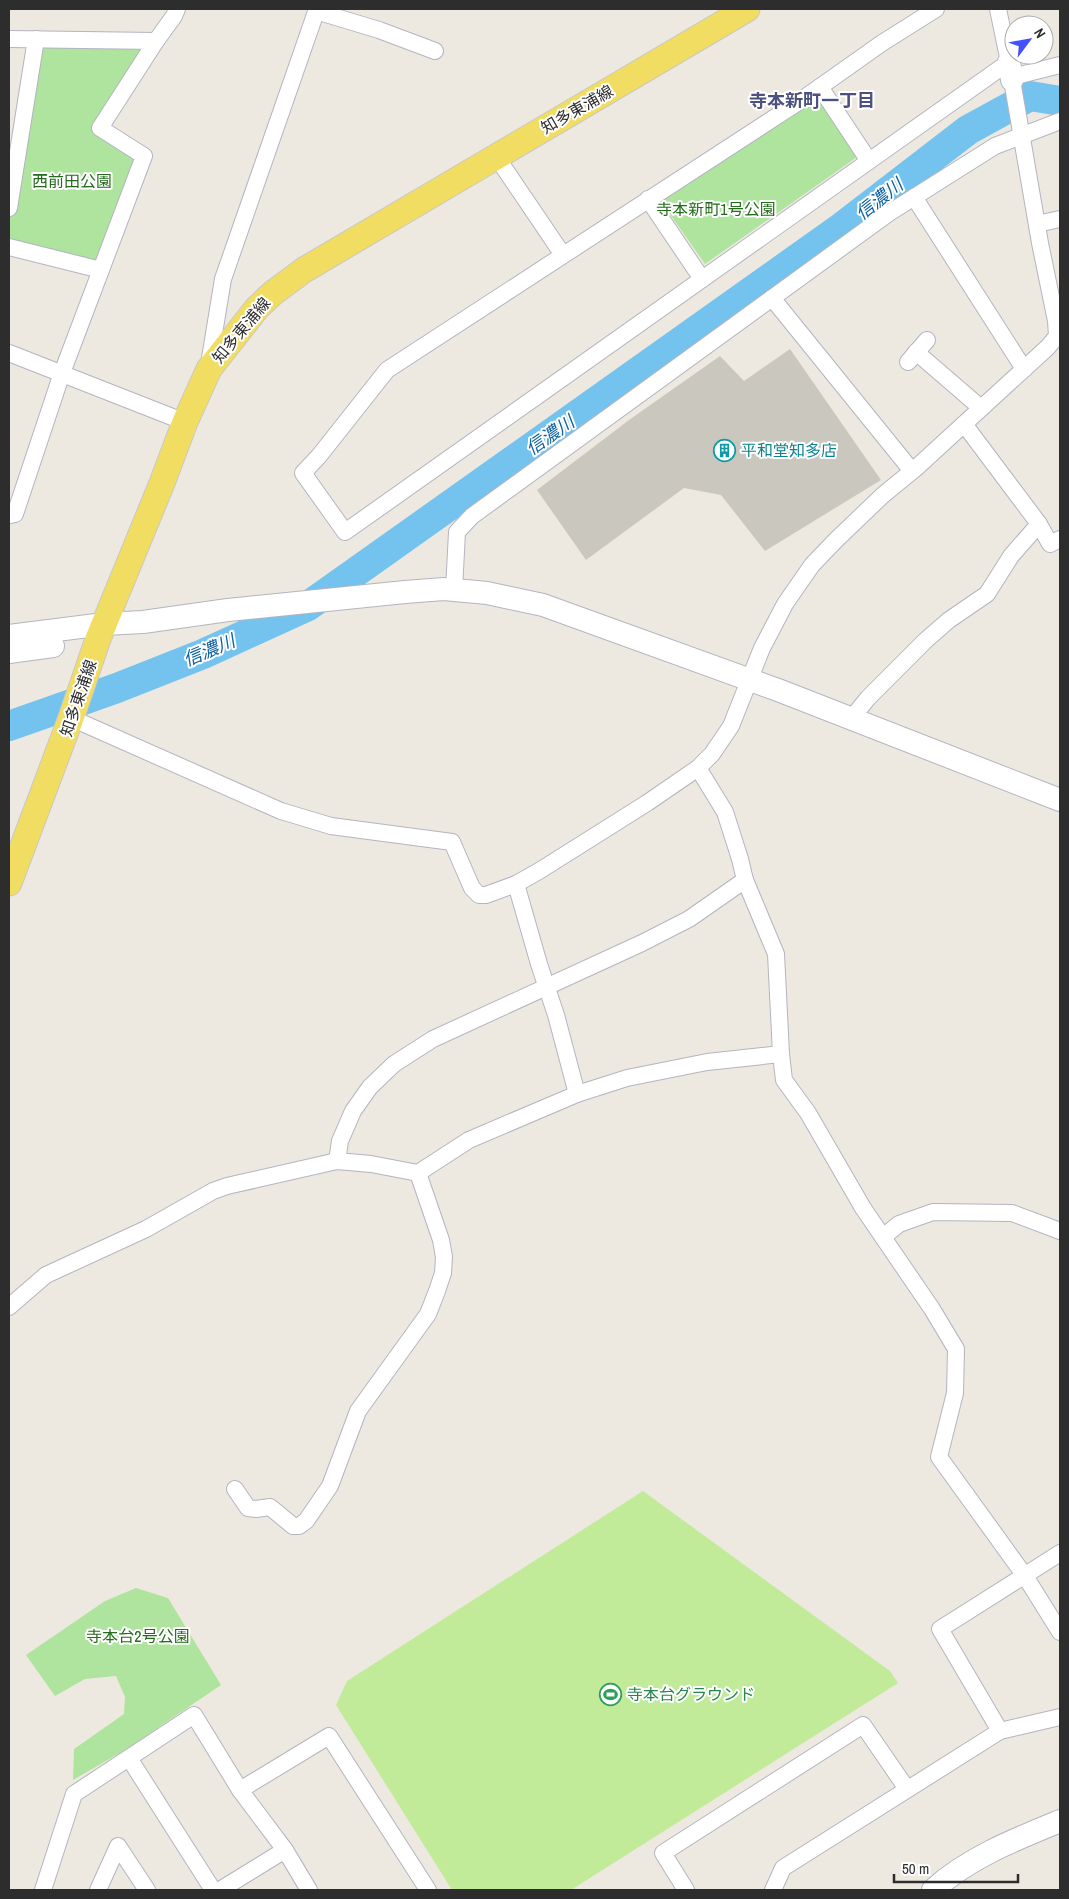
<svg xmlns="http://www.w3.org/2000/svg" width="1069" height="1899" viewBox="0 0 1069 1899" font-family="'Archivo Narrow','Noto Sans JP',sans-serif">
	<style>
		.green { fill: #aee49d }
		.pitch { fill: #c1eb99 }
		.lines { fill: none; stroke-linecap: round; stroke-linejoin: round }
		.river { stroke: #74c3ef; stroke-width: 30 }
		.building { fill: #cac7be }
		.street-casing { stroke: #b3b4c0; stroke-width: 18 }
		.secondary-casing { stroke: #b3b4c0; stroke-width: 24 }
		.primary-casing { stroke: #c8c8c8; stroke-width: 27 }
		.street { stroke: #fff; stroke-width: 16 }
		.secondary { stroke: #fff; stroke-width: 22 }
		.primary { stroke: #f1dd62; stroke-width: 25 }
		.labels { text-anchor: middle; dominant-baseline: central; stroke-width: 4; stroke-linejoin: round; paint-order: stroke }
		.street-label { font-size: 16px; fill: #2d2d2d; stroke: #fff }
		.park-label { font-size: 16px; fill: #246c1b; stroke: #fff }
		.culture-label { font-size: 16px; fill: #0d838f; stroke: #fff; text-anchor: start }
		.leisure-label { font-size: 16px; fill: #27864d; stroke: #fff; text-anchor: start }
		.neighbourhood-label { font-size: 18px; font-weight: bold; fill: #4c517f; stroke: #fff }
		.water-label { font-size: 18px; font-style: italic; fill: #0d60a1; stroke: #fff }
	</style>
	<rect width="100%" height="100%" fill="#eee9e0"/>
	<g class="green">
		<polygon points="36,39 156,41 101,128 144,156 101,270 9,247 9,208"/>
		<polygon points="818,98 857,157 705,264 660,200"/>
		<polygon points="136,1588 168,1598 221,1685 125,1750 73,1780 74,1749 124,1714 125,1697 116,1676 85,1679 55,1696 26,1655 105,1601"/>
	</g>
	<polygon class="pitch" points="643,1491 890,1671 898,1683 571,1890 452,1890 336,1705 347,1681"/>
	<g class="lines">
		<polyline class="river" points="9,726 117,688 203,654 308,606 842,227 968,130 1030,96 1060,101"/>
	</g>
	<polygon class="building" points="790,349 881,480 765,551 721,495 684,488 586,560 537,490 629,420 720,356 744,381"/>
	<g class="lines">
		<defs>
			<g id="street">
				<polyline points="936,9 882,43 800,101 387,370 319,456 303,473 345,532 1009,62 998,9"/>
				<polyline points="316,11 379,30 435,51"/>
				<polyline points="9,39 156,41"/>
				<polyline points="1012,77 1060,65"/>
				<polyline points="820,87 869,161"/>
				<polyline points="496,156 563,255"/>
				<polyline points="914,197 1024,369"/>
				<polyline points="648,199 702,279"/>
				<polyline points="9,208 36,39"/>
				<polyline points="1037,224 1060,219"/>
				<polyline points="9,247 101,270"/>
				<polyline points="772,298 912,471"/>
				<polyline points="916,352 981,408"/>
				<polyline points="9,353 185,422"/>
				<polyline points="908,362 927,340"/>
				<polyline points="209,364 223,279 317,9"/>
				<polyline points="964,424 1039,524"/>
				<polyline points="9,515 15,514 62,373 144,156 100,128 156,41 174,16 177,9"/>
				<polyline points="454,590 457,532 472,516 889,213 995,146 1060,121"/>
				<polyline points="71,718 281,811 331,826 452,842 472,888 479,895 486,895 516,884 539,871 647,803 698,768 712,754 731,726 762,648 785,604 812,565 836,540 883,495 916,468 1048,347 1057,336 1056,321 1040,243 1012,80"/>
				<polyline points="851,719 868,698 926,640 949,620 987,594 1011,556 1039,524 1050,544 1060,539"/>
				<polyline points="698,768 725,812 740,859 745,880 776,954 781,1054 784,1080 808,1113 863,1208 932,1309 956,1349 955,1393 939,1457 1025,1576 1060,1632"/>
				<polyline points="516,884 539,964 556,1015 577,1094"/>
				<polyline points="337,1161 340,1141 353,1111 370,1087 394,1064 433,1039 642,943 689,919 745,880"/>
				<polyline points="883,1237 899,1224 933,1212 1012,1213 1060,1231"/>
				<polyline points="9,1307 46,1275 146,1229 213,1191 227,1186 337,1161 371,1164 418,1173 469,1140 577,1094 627,1078 707,1062 781,1054"/>
				<polyline points="235,1489 248,1508 256,1509 270,1507 293,1526 299,1526 306,1521 330,1486 358,1411 428,1314 437,1291 443,1273 444,1257 441,1240 418,1173"/>
				<polyline points="1000,1731 940,1629 1060,1553"/>
				<polyline points="129,1758 213,1890"/>
				<polyline points="43,1890 74,1794 194,1715 240,1790"/>
				<polyline points="98,1890 118,1846 147,1890"/>
				<polyline points="220,1890 285,1850"/>
				<polyline points="309,1890 285,1850 240,1790 329,1736 428,1890"/>
				<polyline points="686,1890 663,1853 863,1725 907,1789"/>
				<polyline points="773,1890 783,1868 1000,1731 1060,1717"/>
			</g>
			<g id="secondary">
				<polyline points="1009,62 1012,80"/>
				<polyline points="9,636 104,624 143,622 228,610 405,592 444,589 487,593 543,605 778,690 1060,800"/>
				<polyline points="9,652 53,646"/>
				<path d="M933,1890C968,1858 1016,1839 1060,1821"/>
			</g>
			<polyline id="primary" points="9,883 71,718 98,639 162,483 185,422 209,369 257,308 273,293 304,270 747,9"/>
		</defs>
		<use href="#street" class="street-casing"/>
		<use href="#secondary" class="secondary-casing"/>
		<use href="#primary" class="primary-casing"/>
		<use href="#street" class="street"/>
		<use href="#secondary" class="secondary"/>
		<use href="#primary" class="primary"/>
	</g>
	<defs>
		<symbol id="building-ring" viewBox="-11 -11 22 22"><circle r="9.5" fill="#fff" stroke="#0f9aa8" stroke-width="1.5"/><path d="M-4-6H4V6H1V3H-1V6H-4ZM-2.5-4.3h1.7v1.8h-1.7ZM.8-4.3h1.7v1.8H.8ZM-2.5-1h1.7V.8h-1.7ZM.8-1h1.7V.8H.8Z" fill="#0f9aa8"/></symbol>
		<symbol id="stadium-ring" viewBox="-11 -11 22 22"><circle r="9.5" fill="#fff" stroke="#2e9e5b" stroke-width="1.5"/><path d="M0-5a6.5 5 0 1 0 0 10a6.5 5 0 1 0 0-10ZM-3.5-1.8h7v3.6h-7Z" fill="#2e9e5b"/></symbol>
	</defs>
	<g fill-rule="evenodd">
		<use href="#building-ring" x="712" y="438" width="25" height="25"/>
		<use href="#stadium-ring" x="598" y="1682" width="25" height="25"/>
	</g>
	<g class="labels">
		<g class="street-label">
			<text transform="translate(577 109) rotate(-30)">知多東浦線</text>
			<text transform="translate(241 330) rotate(-50)">知多東浦線</text>
			<text transform="translate(78 698) rotate(-71)">知多東浦線</text>
		</g>
		<g class="park-label">
			<text x="72" y="181">西前田公園</text>
			<text x="716" y="209">寺本新町1号公園</text>
			<text x="138" y="1636">寺本台2号公園</text>
		</g>
		<g class="culture-label">
			<text x="741" y="450">平和堂知多店</text>
		</g>
		<g class="leisure-label">
			<text x="627" y="1694">寺本台グラウンド</text>
		</g>
		<g class="neighbourhood-label">
			<text x="812" y="100">寺本新町一丁目</text>
		</g>
		<g class="water-label">
			<text transform="translate(879 199) rotate(-38)">信濃川</text>
			<text transform="translate(550 435) rotate(-35)">信濃川</text>
			<text transform="translate(209 650) rotate(-23)">信濃川</text>
		</g>
	</g>
	<rect width="1069" height="1899" fill="none" stroke="#2d2d2d" stroke-width="20"/>
	<g transform="translate(1029 40) rotate(58)"><circle r="24" fill="#ffffff" stroke="#ababab"/>
	<path d="M0-4L9 19L0 12L-9 19Z" fill="#4152fa"/>
	<text y="-8" font-size="14" font-weight="bold" text-anchor="middle" fill="#2d2d2d">N</text>
	</g>
	<path d="M894 1874v8h124v-8" fill="none" stroke="#2d2d2d" stroke-width="2.5"/>
	<text x="902" y="1874" font-size="15" fill="#2d2d2d" stroke="#ffffff" stroke-width="4" paint-order="stroke">50 m</text>
</svg>
